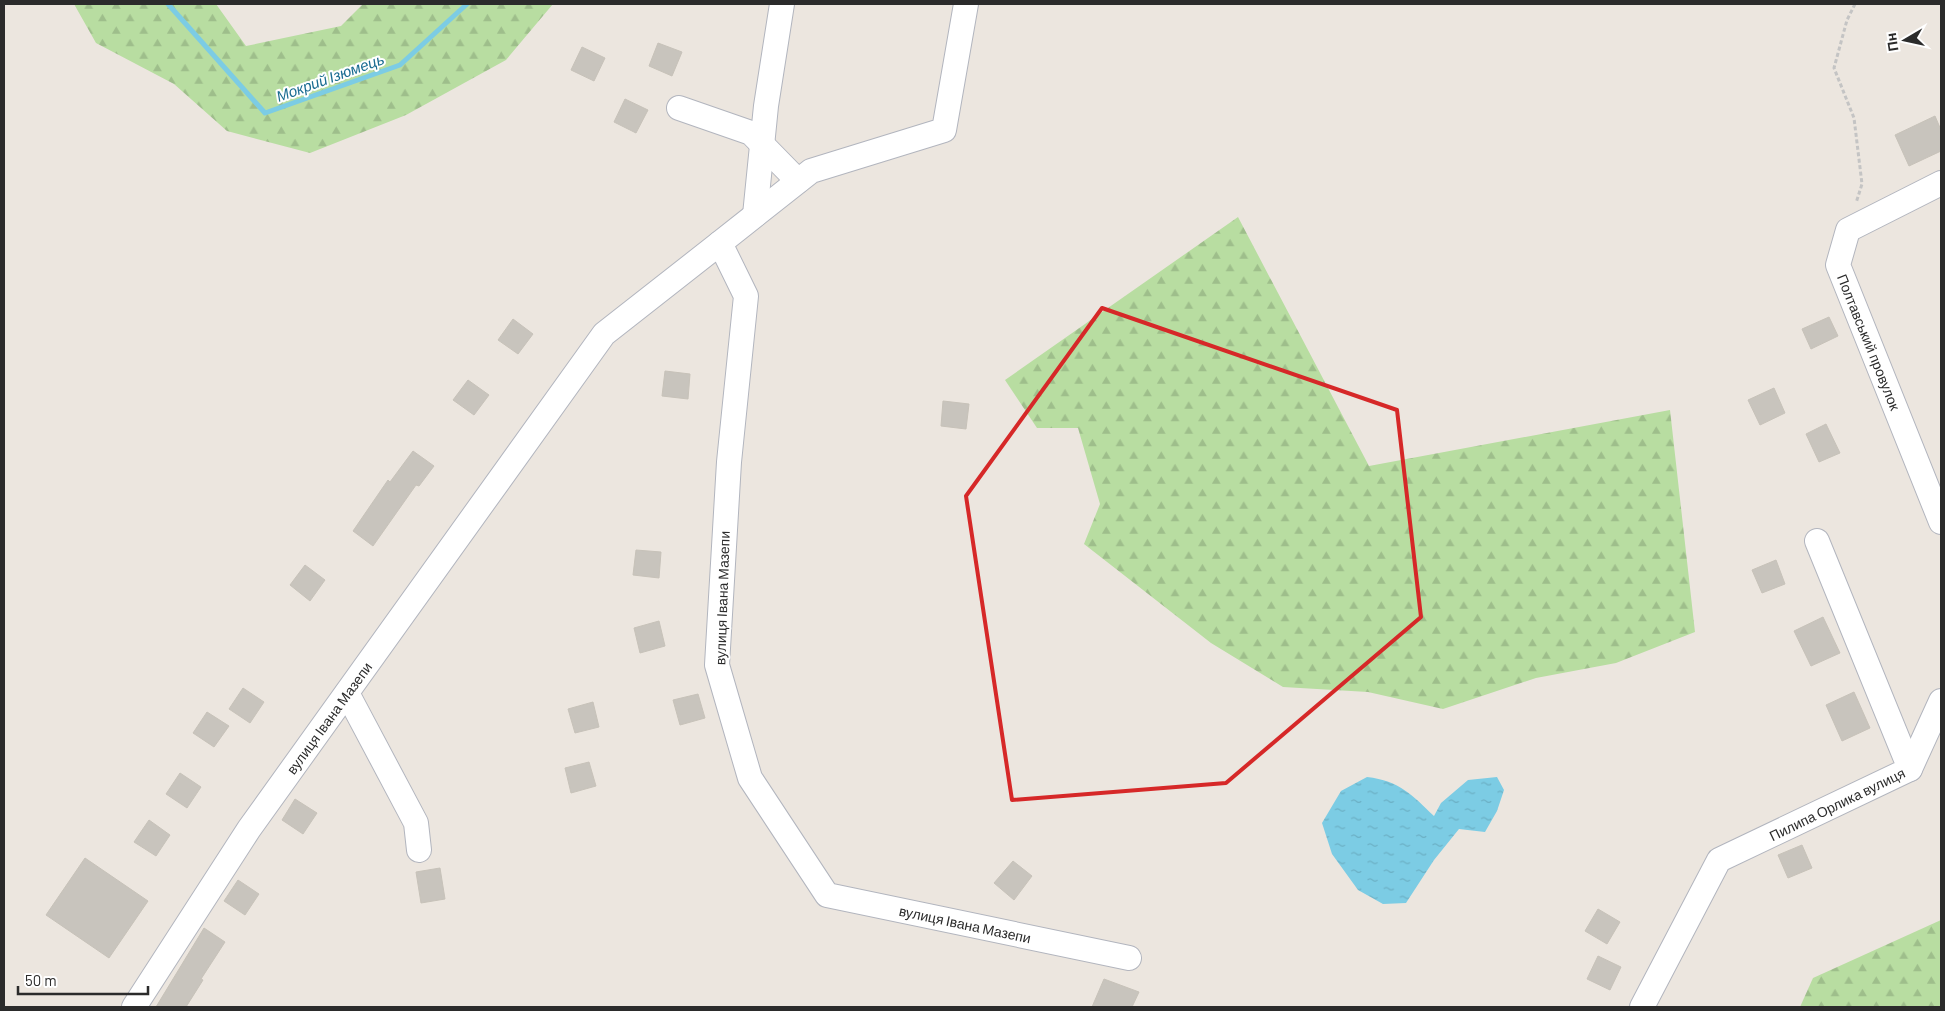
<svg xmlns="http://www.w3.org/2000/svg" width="1945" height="1011" viewBox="0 0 1945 1011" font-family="Barlow,sans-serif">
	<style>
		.forest { fill: url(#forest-firs) }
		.water { fill: url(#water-ripples) }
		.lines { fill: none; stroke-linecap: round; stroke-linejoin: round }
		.stream { stroke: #7ccce4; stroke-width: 5 }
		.building { fill: #c8c4bd; stroke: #c7c2b9 }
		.minor-casing { stroke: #b2b5be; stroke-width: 26 }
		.path { stroke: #c4c4c4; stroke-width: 3; stroke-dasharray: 4 2.5; stroke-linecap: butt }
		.minor { stroke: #fff; stroke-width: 24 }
		.marked { fill: none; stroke: #d62828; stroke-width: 4; stroke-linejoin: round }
		.labels { text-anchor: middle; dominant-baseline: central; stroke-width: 4; stroke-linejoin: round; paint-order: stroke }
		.street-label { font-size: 14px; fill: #2b2b2b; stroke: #fff }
		.water-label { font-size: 15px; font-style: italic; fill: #1a6c91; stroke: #fff }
	</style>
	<defs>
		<pattern id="forest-firs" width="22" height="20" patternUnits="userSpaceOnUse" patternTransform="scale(1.25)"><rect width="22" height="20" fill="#b8dda1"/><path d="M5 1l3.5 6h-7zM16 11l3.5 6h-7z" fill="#9ebe8b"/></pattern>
		<pattern id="water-ripples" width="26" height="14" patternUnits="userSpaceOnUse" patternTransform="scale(1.25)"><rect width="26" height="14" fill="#7ccce4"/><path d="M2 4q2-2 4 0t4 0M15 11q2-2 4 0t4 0" fill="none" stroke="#6bafc4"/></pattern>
	</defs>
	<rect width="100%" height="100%" fill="#ece6df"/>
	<g class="forest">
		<polygon points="74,4 216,4 246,46 341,26 363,4 553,4 506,60 406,115 310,153 227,131 174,84 96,43"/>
		<polygon points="1238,217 1369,466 1670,410 1695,632 1616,663 1536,678 1443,709 1368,692 1283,687 1211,643 1084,544 1100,504 1078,428 1037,428 1005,380"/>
		<polygon points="1941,920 1941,1007 1800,1007 1813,978"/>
	</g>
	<path class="water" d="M1367,777C1400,781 1412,795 1434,816L1441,803L1468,780L1497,777L1504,790L1497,811L1485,832L1459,829L1434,860L1406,903L1383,904L1358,890L1332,854L1322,823L1341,791Z"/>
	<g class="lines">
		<polyline class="stream" points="168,4 265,113 400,65 467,4"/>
	</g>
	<g class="building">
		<polygon points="658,43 682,52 672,76 649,66"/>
		<polygon points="582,47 605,58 594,81 571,70"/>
		<polygon points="625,99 648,110 636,133 614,122"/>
		<polygon points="1935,116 1941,130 1941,151 1909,166 1895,135"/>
		<polygon points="1829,317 1838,336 1811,349 1802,329"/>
		<polygon points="513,319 533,334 518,354 498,340"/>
		<polygon points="665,371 690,374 688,399 662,396"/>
		<polygon points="468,380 489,395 474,415 453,400"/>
		<polygon points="1774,388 1785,413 1760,425 1748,400"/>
		<polygon points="943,401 969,404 966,429 941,426"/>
		<polygon points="1826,424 1840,453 1819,462 1806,434"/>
		<polygon points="413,451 434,466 419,486 416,485 373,546 353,531 388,480 390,482"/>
		<polygon points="636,550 661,552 659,578 633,575"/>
		<polygon points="1776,560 1785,584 1762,593 1752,570"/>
		<polygon points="305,565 325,580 310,601 290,585"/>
		<polygon points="1823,617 1840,653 1811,666 1794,631"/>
		<polygon points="659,621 665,646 640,653 634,628"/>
		<polygon points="243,688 264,702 250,723 229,709"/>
		<polygon points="1854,692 1870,728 1842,741 1826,705"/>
		<polygon points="698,694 705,718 680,725 673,700"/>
		<polygon points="593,702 599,727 575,733 568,709"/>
		<polygon points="207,712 229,726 214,747 193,733"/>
		<polygon points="589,762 596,786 571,793 565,768"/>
		<polygon points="180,773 201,787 187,808 166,794"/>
		<polygon points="295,799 317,813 303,834 282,820"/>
		<polygon points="149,820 170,835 156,856 134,842"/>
		<polygon points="1802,845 1812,868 1788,878 1778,855"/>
		<polygon points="85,858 148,901 109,958 46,915"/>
		<polygon points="1013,861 1032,876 1014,900 994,883"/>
		<polygon points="440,868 445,899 421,903 416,872"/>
		<polygon points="238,880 259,894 245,915 224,901"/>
		<polygon points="1598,909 1620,922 1607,944 1585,931"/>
		<polygon points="204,928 225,942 201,979 203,980 186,1007 156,1007"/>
		<polygon points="1598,956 1621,967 1610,990 1587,979"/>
		<polygon points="1104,979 1139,992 1132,1007 1092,1007"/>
	</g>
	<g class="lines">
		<defs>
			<g id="minor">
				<polyline points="679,108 751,133 798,181"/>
				<polyline points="1941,183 1848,230 1838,265 1941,522"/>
				<polyline points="755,215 766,106 782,4"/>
				<polyline points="720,243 811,171 944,130 966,4"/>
				<polyline points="347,693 416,823 419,850"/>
				<polyline points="1910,769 1941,701"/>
				<polyline points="134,1007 249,829 604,334 720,243 746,296 729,462 717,665 750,778 827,895 1129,958"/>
				<polyline points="1642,1007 1719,860 1910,769 1817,541"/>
			</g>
		</defs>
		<use href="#minor" class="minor-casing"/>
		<polyline class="path" points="1855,4 1847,20 1834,68 1854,118 1862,184 1856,203"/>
		<use href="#minor" class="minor"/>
	</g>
	<path class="marked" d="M1102,308L1397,410L1421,617L1226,783L1012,800L966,496Z"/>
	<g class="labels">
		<g class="street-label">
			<text transform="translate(1869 342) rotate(68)">Полтавський провулок</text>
			<text transform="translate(722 598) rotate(-88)">вулиця Івана Мазепи</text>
			<text transform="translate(329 718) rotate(-54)">вулиця Івана Мазепи</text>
			<text transform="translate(1837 804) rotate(-26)">Пилипа Орлика вулиця</text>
			<text transform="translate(965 924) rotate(12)">вулиця Івана Мазепи</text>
		</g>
		<g class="water-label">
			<text transform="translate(330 77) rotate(-20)">Мокрий Ізюмець</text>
		</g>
	</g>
	<rect width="1945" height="1011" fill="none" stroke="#2b2b2b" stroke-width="10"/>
	<g transform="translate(1905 40) rotate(261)" stroke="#ffffff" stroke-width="4" paint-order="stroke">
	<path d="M0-4L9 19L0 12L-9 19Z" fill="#2b2b2b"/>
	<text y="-8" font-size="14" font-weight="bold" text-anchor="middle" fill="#2b2b2b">Пн</text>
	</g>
	<path d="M18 986v8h130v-8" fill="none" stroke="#2b2b2b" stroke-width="2.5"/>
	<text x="25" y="986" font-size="15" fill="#2b2b2b" stroke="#ffffff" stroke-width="4" paint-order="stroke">50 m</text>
</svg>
